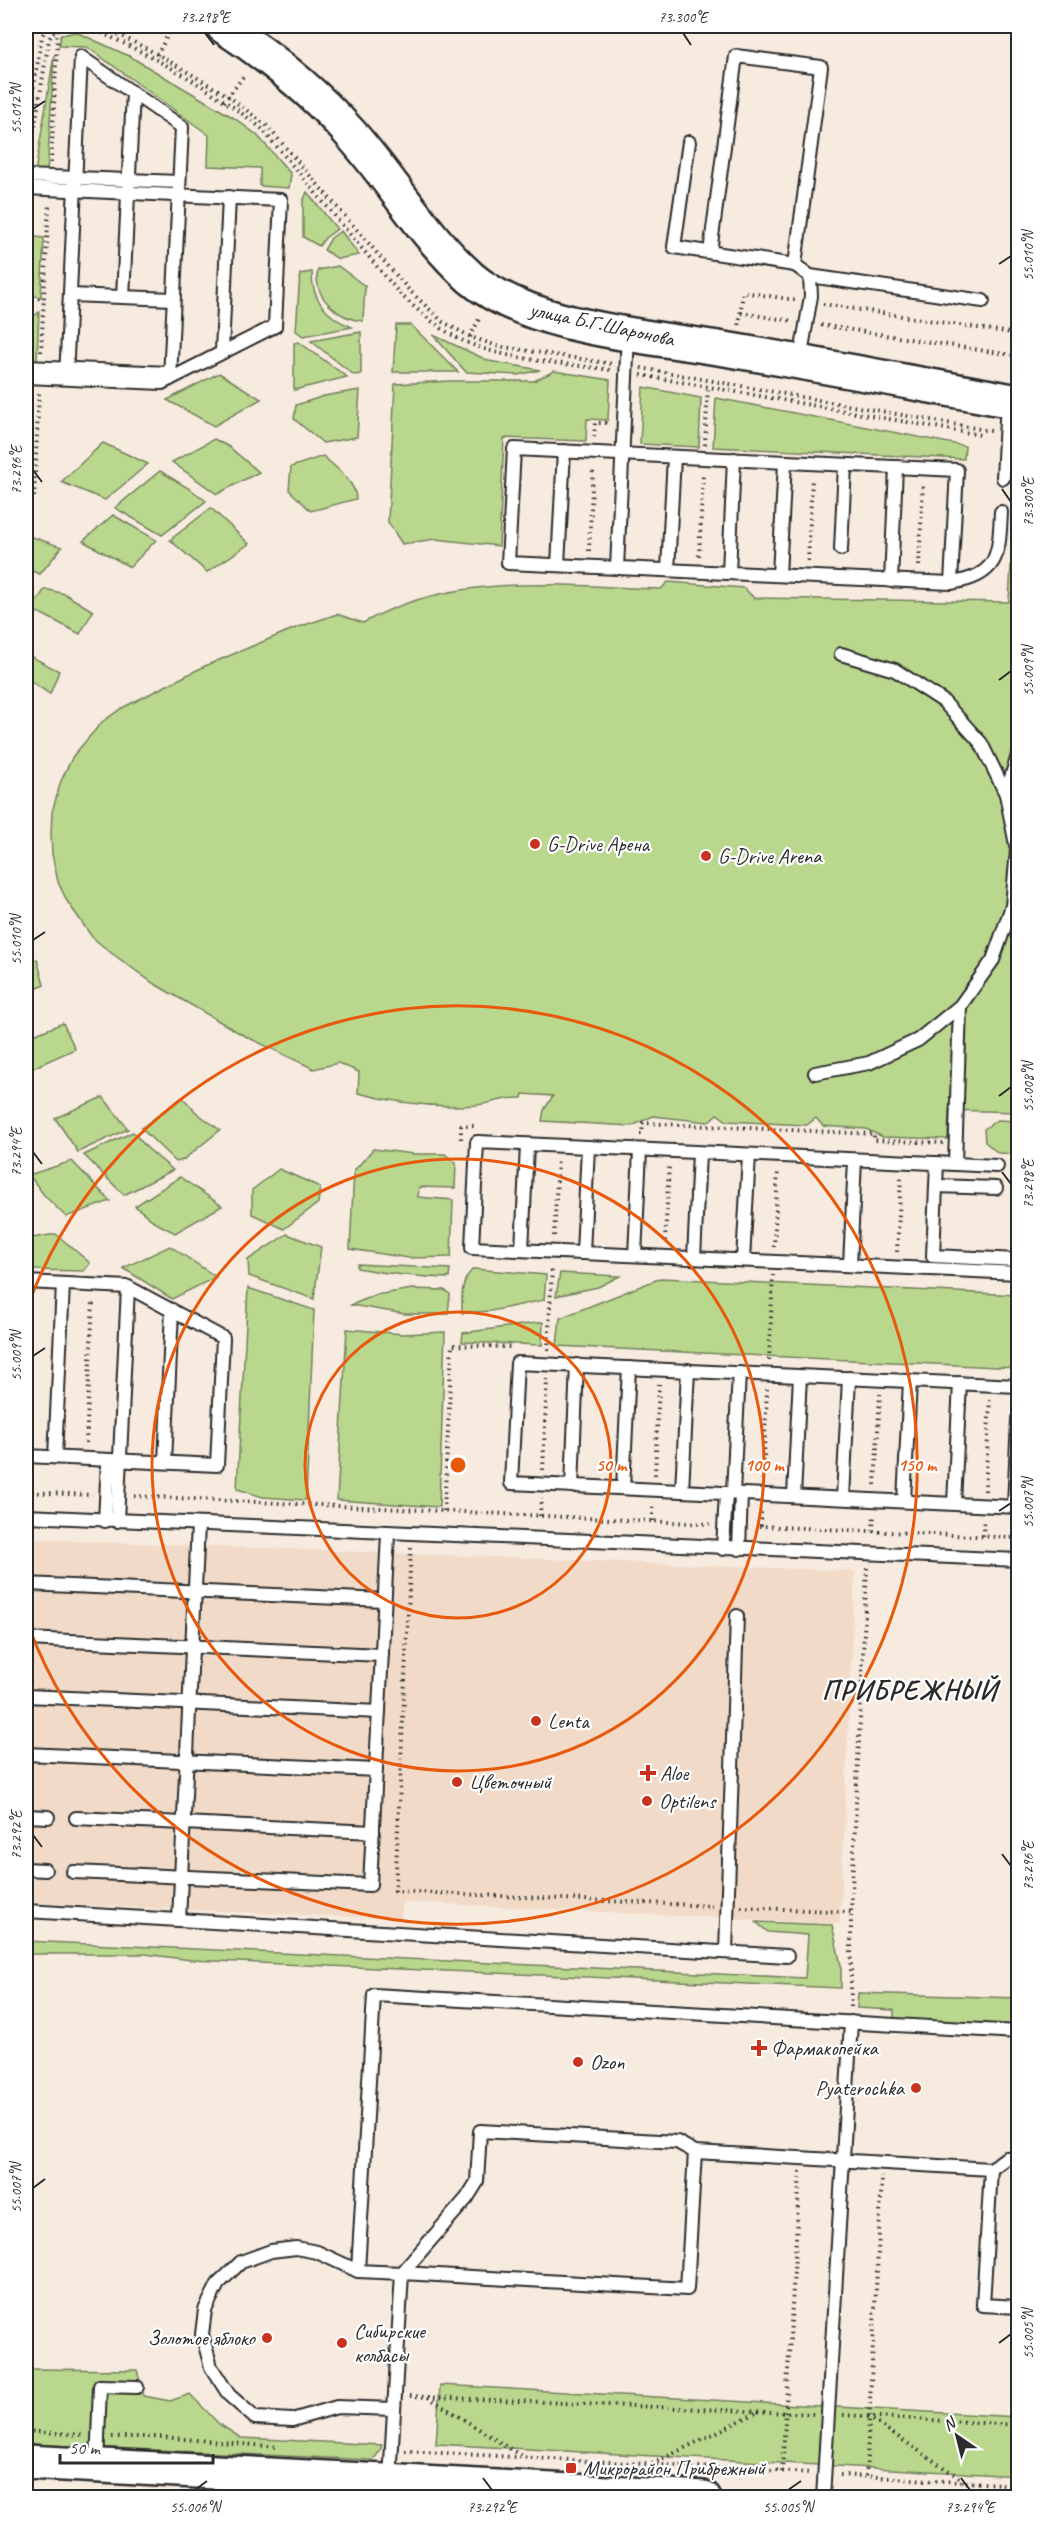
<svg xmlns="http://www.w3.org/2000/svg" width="1044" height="2523" viewBox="0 0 1044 2523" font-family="Caveat,sans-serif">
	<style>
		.built { fill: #f1dbc8 }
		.green { fill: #bad78e; stroke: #72815c; stroke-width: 1.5 }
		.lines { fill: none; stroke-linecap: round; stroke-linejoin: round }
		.lane-casing { stroke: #2b2b2b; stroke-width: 16 }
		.secondary-casing { stroke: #2b2b2b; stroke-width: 38 }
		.path { stroke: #2b2b2b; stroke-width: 4; stroke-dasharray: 1.5 4.5; stroke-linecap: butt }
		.lane { stroke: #fff; stroke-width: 12 }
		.secondary { stroke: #fff; stroke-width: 33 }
		.ticks { fill: none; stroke: #2b2b2b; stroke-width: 2 }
		.ring { fill: none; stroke: #e8590c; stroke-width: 3 }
		.poi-dot { fill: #c8321e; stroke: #fff; stroke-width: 2 }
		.labels { text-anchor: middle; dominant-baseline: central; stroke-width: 4.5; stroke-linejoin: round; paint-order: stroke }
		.street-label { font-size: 21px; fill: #2b2b2b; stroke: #fff }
		.poi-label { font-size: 21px; fill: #2b2b2b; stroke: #fff; text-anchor: start }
		.district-label { font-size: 27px; font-weight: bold; letter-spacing: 1.5px; fill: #2b2b2b; stroke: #fff }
		.centre { fill: #e8590c; stroke: #fff; stroke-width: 3 }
		.ring-label { font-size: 18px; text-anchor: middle; font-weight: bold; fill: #e8590c; stroke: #fff; stroke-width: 4.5; stroke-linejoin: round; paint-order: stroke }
		.neatline { fill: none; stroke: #2b2b2b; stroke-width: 2 }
		.ticks-label { font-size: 15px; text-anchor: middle; fill: #2b2b2b }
	</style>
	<rect width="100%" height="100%" fill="#f7eadf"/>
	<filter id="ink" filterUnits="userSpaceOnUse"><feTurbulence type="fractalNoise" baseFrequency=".0167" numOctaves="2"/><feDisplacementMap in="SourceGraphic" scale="12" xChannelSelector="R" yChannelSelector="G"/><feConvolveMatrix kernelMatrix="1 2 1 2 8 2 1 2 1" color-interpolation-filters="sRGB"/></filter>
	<g filter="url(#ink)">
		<polygon class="built" points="26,1539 855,1571 840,1924 403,1902 401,1919 26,1903"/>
		<g class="green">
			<polygon points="76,32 129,56 234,118 257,135 291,174 289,188 260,186 260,168 208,166 209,135 87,47 59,46 61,35"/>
			<polygon points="54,55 47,174 35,173"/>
			<polygon points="307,192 337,229 325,238 319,246 303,237 303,202"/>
			<polygon points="341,231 359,255 338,259 324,250 331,238"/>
			<polygon points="26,236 44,238 41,297 26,295"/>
			<path d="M338,266L365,286L363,321C339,319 312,297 318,270Z"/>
			<path d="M312,272C311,300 328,318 352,327L303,336L296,331L300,274Z"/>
			<polygon points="39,312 37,359 26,358 26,323"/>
			<polygon points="396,325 411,325 458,372 393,372"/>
			<polygon points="361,332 361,374 354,375 311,341"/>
			<polygon points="433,335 489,361 540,370 518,375 466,372"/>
			<polygon points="299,342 347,377 294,390 294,343"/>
			<polygon points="554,371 610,380 608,420 587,419 586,441 504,438 499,546 435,539 402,544 388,522 395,384 451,381 534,381"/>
			<polygon points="219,373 261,399 214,426 167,400"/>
			<polygon points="643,387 701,398 699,447 640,444"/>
			<polygon points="360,390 357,437 323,443 294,419 296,405 324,396"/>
			<polygon points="716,398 965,446 964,459 713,447"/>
			<polygon points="214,439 229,447 259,472 217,494 172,462"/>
			<polygon points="103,443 148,464 105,500 61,482"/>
			<path d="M323,456C335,467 356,482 356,499L311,511L289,490L291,467Z"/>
			<polygon points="160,471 193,491 206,501 162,535 115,508"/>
			<polygon points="211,508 249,544 207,572 170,540"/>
			<polygon points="113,515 156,540 130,567 83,541"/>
			<polygon points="26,535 62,547 40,574 26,569"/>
			<path d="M1012,547L1018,548V1112L949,1110L948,1139L883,1137L866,1129L823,1126L816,1118L807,1125L727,1121L717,1114L708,1122L653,1116L632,1126L542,1121L544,1110L553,1096L523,1094L522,1098C506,1097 492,1103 476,1105C437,1108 396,1103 358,1093L359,1072L338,1063L314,1069L243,1035L153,983L110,952L92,937L67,901L58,882L52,854L51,834L52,812L61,781L73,756L102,722L122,708L205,666L293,629L337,614L363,623C452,571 563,586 661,589L668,582L744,588L754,598L1009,602Z"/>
			<polygon points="45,589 65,594 93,611 80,634 40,613 30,611"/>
			<polygon points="26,654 59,671 50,694 26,678"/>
			<polygon points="37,959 44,985 26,994 26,965"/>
			<polygon points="63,1023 75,1049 26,1071 26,1038"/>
			<polygon points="103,1097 128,1129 78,1152 55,1118"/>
			<polygon points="183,1098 197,1113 220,1130 183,1160 176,1162 141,1128"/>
			<polygon points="997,1120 1018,1121 1018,1154 998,1153 985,1142 984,1129"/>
			<polygon points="133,1132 147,1148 173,1170 124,1195 84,1155"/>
			<polygon points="373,1149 414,1154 445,1154 456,1163 455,1188 419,1187 418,1197 453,1200 451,1257 409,1258 350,1249 354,1171"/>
			<polygon points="72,1161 110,1201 66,1217 44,1195 29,1175"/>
			<polygon points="279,1169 320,1187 318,1203 284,1229 252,1214 252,1190"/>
			<polygon points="180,1177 222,1206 175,1233 156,1223 135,1206"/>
			<polygon points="56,1234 90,1263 84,1271 32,1270 26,1263 26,1239"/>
			<polygon points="287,1234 321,1247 314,1299 249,1276 248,1260"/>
			<polygon points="170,1246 216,1277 172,1299 123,1268"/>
			<path d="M357,1264L450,1269L449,1278C418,1277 388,1274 357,1268Z"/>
			<path d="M473,1269L546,1275L544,1300L491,1311L462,1313C462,1297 460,1281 473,1269Z"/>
			<polygon points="560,1273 620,1276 598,1287 556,1296"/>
			<polygon points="661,1278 1018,1295 1018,1368 557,1346 560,1318"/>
			<polygon points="248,1288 314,1310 306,1500 263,1497 237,1489"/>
			<polygon points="412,1289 444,1290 450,1294 448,1314 405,1314 351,1305 376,1295"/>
			<polygon points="543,1322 542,1345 462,1342 463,1333"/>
			<polygon points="347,1329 403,1334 445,1332 439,1507 337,1500"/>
			<polygon points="756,1922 832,1925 841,1965 841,1988 191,1960 145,1954 26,1954 26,1941 805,1978 808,1935 768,1932"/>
			<polygon points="858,1993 1018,1998 1018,2027 894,2020 894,2010 857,2008"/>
			<polygon points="26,2369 137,2370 144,2396 170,2401 190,2394 219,2424 241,2438 382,2445 380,2451 373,2460 26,2444"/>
			<polygon points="440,2385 1018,2417 1018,2476 436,2444"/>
		</g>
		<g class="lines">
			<defs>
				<g id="lane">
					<polyline points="81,57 182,127 170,379"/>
					<polyline points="689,142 674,247 795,265 810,276 811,296 800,360"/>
					<polyline points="26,176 179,182"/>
					<polyline points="26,188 281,200 275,326 162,383 26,377"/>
					<polyline points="710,252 736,56 821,67 795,265"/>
					<polyline points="810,276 983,301"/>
					<polyline points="70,295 173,299"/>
					<polyline points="123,297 133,93"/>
					<polyline points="222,351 229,197"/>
					<polyline points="26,367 170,373"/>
					<polyline points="66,378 81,57"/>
					<polyline points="1003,478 1007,401"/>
					<polyline points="841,549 845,465"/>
					<polyline points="558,565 564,451"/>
					<polyline points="617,568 628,335"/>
					<polyline points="668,570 674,457"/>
					<polyline points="729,573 734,459"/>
					<polyline points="779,575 785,462"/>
					<polyline points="891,581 896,467"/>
					<path d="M951,583L957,470L514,449L508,563L951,583C999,576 999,554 1001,512"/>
					<polyline points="1006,794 1018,755"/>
					<polyline points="960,1006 955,1164 477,1142 472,1248 1018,1273"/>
					<polyline points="815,1073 869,1063 918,1040 960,1006 993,960 1012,906 1017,850 1006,794 981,743 943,701 895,670 841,654"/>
					<polyline points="937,1163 933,1256 1018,1260"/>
					<polyline points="955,1164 997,1166"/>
					<polyline points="936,1186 996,1188"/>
					<polyline points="522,1250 527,1145"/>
					<polyline points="583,1253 588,1147"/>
					<polyline points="635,1255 640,1150"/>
					<polyline points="694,1258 699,1153"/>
					<polyline points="743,1260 749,1155"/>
					<polyline points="850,1265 855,1160"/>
					<polyline points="26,1282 128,1287 223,1338 217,1465 26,1456"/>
					<polyline points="1018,1386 517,1363 511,1483 1018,1507"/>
					<polyline points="55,1457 63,1284"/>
					<polyline points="165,1462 172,1310"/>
					<polyline points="572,1486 577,1365"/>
					<polyline points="623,1488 629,1368"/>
					<polyline points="682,1491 688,1370"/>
					<polyline points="733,1493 739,1373"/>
					<polyline points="794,1496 800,1376"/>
					<polyline points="843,1498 849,1378"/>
					<polyline points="904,1501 910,1381"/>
					<polyline points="954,1503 960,1383"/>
					<polyline points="1014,1506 1018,1419"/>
					<polyline points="26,1516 1018,1560"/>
					<polyline points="105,1521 108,1460"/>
					<polyline points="117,1521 128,1287"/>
					<polyline points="723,1549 726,1493"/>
					<polyline points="739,1549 741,1494"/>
					<polyline points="26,1584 384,1600"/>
					<polyline points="26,1639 382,1655"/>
					<polyline points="26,1696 379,1712"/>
					<polyline points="26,1754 376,1770"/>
					<polyline points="26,1816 48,1817"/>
					<polyline points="76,1818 373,1832"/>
					<polyline points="26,1869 45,1870"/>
					<polyline points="73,1872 370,1885 388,1534"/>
					<polyline points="26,1911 787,1956"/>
					<polyline points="179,1920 198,1525"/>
					<polyline points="726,1952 737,1616"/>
					<polyline points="1018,2032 374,1995 358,2271 402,2273 467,2198 477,2182 480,2131 677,2142 695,2152 991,2169 983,2305 1018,2307"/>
					<polyline points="991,2169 1006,2158 1018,2158"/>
					<polyline points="358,2271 317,2252 296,2248 271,2251 241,2262 218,2284 205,2310 202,2334 211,2367 229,2395 255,2418 292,2420 337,2407 394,2409"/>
					<polyline points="97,2465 100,2386 137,2387"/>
					<polyline points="390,2480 402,2273 687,2289 695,2152"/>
					<polyline points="823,2498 851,2022"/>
				</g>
				<g id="secondary">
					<path d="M223,26C269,56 313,91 350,133C392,180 424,236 471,278C532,330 659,337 736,351C830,367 924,385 1018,402"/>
					<polyline points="26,2462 704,2498"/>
				</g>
			</defs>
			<use href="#lane" class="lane-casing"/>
			<use href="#secondary" class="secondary-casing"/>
			<g class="path">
				<path d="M85,26C144,50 213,89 262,129L400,294C421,313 442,332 468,343C512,361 564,363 610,370"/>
				<polyline points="102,26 157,54 228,96 267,126 409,290 443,322 471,337 497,346 613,364"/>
				<polyline points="157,55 171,29"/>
				<polyline points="224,102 243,77"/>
				<polyline points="26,135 42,36 47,26"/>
				<polyline points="29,162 49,39 57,26"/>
				<polyline points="51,163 58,26"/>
				<polyline points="26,297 44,299"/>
				<polyline points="823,304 1018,334"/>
				<polyline points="741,313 793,321"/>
				<polyline points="739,325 743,292 795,300"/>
				<polyline points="821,325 1018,356"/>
				<polyline points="470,337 479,319"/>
				<polyline points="41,352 49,204"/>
				<polyline points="641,368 991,431"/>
				<polyline points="641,375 980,435"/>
				<polyline points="594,437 595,423 609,423"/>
				<polyline points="705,445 708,387"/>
				<polyline points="34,497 39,392"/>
				<polyline points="589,551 593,469"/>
				<polyline points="699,556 703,473"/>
				<polyline points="808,561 812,479"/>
				<polyline points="919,566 923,484"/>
				<polyline points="640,1134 642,1134 643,1123 874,1134 874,1140 943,1143"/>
				<polyline points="461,1139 461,1126 474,1126"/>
				<polyline points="554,1236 558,1160"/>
				<polyline points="665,1241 669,1165"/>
				<polyline points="774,1247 778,1170"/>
				<polyline points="897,1252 901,1176"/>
				<polyline points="548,1350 552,1268"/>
				<polyline points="769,1360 773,1275"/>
				<polyline points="86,1443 93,1301"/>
				<polyline points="543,1470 547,1379"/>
				<polyline points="655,1475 659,1384"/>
				<polyline points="763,1480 767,1389"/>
				<polyline points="875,1485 880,1394"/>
				<polyline points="985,1491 990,1399"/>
				<polyline points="26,1492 92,1495"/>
				<polyline points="134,1496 710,1524"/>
				<polyline points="444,1511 452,1345 511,1347"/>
				<polyline points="540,1516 541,1498"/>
				<polyline points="653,1521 653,1504"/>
				<polyline points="759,1526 1018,1538"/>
				<polyline points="761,1526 761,1509"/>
				<polyline points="873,1531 874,1514"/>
				<polyline points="983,1536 984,1519"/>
				<polyline points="411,1548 395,1891 712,1906"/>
				<polyline points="741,1907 851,1912"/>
				<polyline points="851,2007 851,1912 867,1568"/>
				<polyline points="410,2396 428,2397 523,2457"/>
				<polyline points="428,2397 814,2414"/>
				<polyline points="843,2415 1018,2425"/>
				<polyline points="868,2417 964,2481"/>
				<polyline points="26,2431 84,2435"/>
				<polyline points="112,2437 161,2437 279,2447"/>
				<polyline points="405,2451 811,2473"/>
				<polyline points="652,2464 758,2412"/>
				<polyline points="782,2472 800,2171"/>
				<polyline points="840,2475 1018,2485"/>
				<polyline points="866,2476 882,2176"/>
			</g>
			<use href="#lane" class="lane"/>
			<use href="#secondary" class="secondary"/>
		</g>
	</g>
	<path class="ticks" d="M205,33L214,45M683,33L691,45M33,109L45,101M999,264L1011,256M33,470L42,482M1002,489L1011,502M999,680L1011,671M33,940L45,932M999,1096L1011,1087M33,1152L42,1164M1002,1172L1011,1184M33,1356L45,1348M999,1511L1011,1503M33,1835L42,1847M1002,1854L1011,1866M33,2188L45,2179M999,2343L1011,2334M483,2478L492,2490M961,2478L970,2490M195,2490L207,2481M788,2490L801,2481"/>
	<g class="ring">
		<circle cx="458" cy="1465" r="153"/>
		<circle cx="458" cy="1465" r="306"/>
		<path d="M27 1308A459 459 0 1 1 27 1622"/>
	</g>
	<g class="poi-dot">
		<circle cx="535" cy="844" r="6"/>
		<circle cx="706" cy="856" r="6"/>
		<circle cx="536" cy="1721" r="6"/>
		<path d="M645 1764h6v6h6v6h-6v6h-6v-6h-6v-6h6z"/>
		<circle cx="457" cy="1782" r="6"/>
		<circle cx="647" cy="1801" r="6"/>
		<path d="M756 2039h6v6h6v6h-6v6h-6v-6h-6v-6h6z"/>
		<circle cx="578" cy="2062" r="6"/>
		<circle cx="916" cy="2088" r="6"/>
		<circle cx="267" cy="2338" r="6"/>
		<circle cx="342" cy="2343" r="6"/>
		<rect x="565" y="2462" width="12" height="12" rx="3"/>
	</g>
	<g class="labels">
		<g class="street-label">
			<text transform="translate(602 324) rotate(12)">улица Б.Г.Шаронова</text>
		</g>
		<g class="poi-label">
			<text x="547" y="844">G-Drive Арена</text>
			<text x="718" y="856">G-Drive Arena</text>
			<text x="548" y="1721">Lenta</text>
			<text x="660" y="1773">Aloe</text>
			<text x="469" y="1782">Цветочный</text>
			<text x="659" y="1801">Optilens</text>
			<text x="771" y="2048">Фармакопейка</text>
			<text x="590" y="2062">Ozon</text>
			<text x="904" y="2088" text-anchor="end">Pyaterochka</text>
			<text x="354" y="2331">Сибирские<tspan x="354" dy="24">колбасы</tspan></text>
			<text x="255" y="2338" text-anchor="end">Золотое яблоко</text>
			<text x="583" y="2468">Микрорайон Прибрежный</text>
		</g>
		<g class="district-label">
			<text x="910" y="1690">ПРИБРЕЖНЫЙ</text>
		</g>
	</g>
	<circle cx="458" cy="1465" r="9" class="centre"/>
	<g class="ring-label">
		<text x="611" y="1471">50 m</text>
		<text x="764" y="1471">100 m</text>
		<text x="917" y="1471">150 m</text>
	</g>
	<rect width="1044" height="2523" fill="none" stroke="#fff" stroke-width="66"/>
	<g transform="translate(957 2436) rotate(325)" stroke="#ffffff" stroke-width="4.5" paint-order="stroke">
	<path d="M0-4.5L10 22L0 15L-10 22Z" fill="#2b2b2b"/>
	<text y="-9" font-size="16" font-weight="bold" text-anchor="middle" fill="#2b2b2b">N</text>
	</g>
	<path d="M60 2454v9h153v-9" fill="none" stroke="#2b2b2b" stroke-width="3"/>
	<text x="69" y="2454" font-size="18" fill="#2b2b2b" stroke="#ffffff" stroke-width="4.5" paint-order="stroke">50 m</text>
	<rect x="33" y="33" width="978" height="2457" class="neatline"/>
	<g class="ticks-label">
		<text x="205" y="22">73.298°E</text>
		<text x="683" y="22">73.300°E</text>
		<text transform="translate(16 109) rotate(-90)" y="5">55.012°N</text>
		<text transform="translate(1028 256) rotate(-90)" y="5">55.010°N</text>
		<text transform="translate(16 470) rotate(-90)" y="5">73.296°E</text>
		<text transform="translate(1028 502) rotate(-90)" y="5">73.300°E</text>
		<text transform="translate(1028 671) rotate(-90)" y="5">55.009°N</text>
		<text transform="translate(16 940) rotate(-90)" y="5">55.010°N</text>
		<text transform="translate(1028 1087) rotate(-90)" y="5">55.008°N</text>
		<text transform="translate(16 1152) rotate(-90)" y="5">73.294°E</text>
		<text transform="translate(1028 1184) rotate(-90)" y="5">73.298°E</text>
		<text transform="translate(16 1356) rotate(-90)" y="5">55.009°N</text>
		<text transform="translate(1028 1503) rotate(-90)" y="5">55.007°N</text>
		<text transform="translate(16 1835) rotate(-90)" y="5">73.292°E</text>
		<text transform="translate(1028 1866) rotate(-90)" y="5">73.296°E</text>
		<text transform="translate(16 2188) rotate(-90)" y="5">55.007°N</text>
		<text transform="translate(1028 2334) rotate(-90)" y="5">55.005°N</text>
		<text x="195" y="2512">55.006°N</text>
		<text x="492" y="2512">73.292°E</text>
		<text x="788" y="2512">55.005°N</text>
		<text x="970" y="2512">73.294°E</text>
	</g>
</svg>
